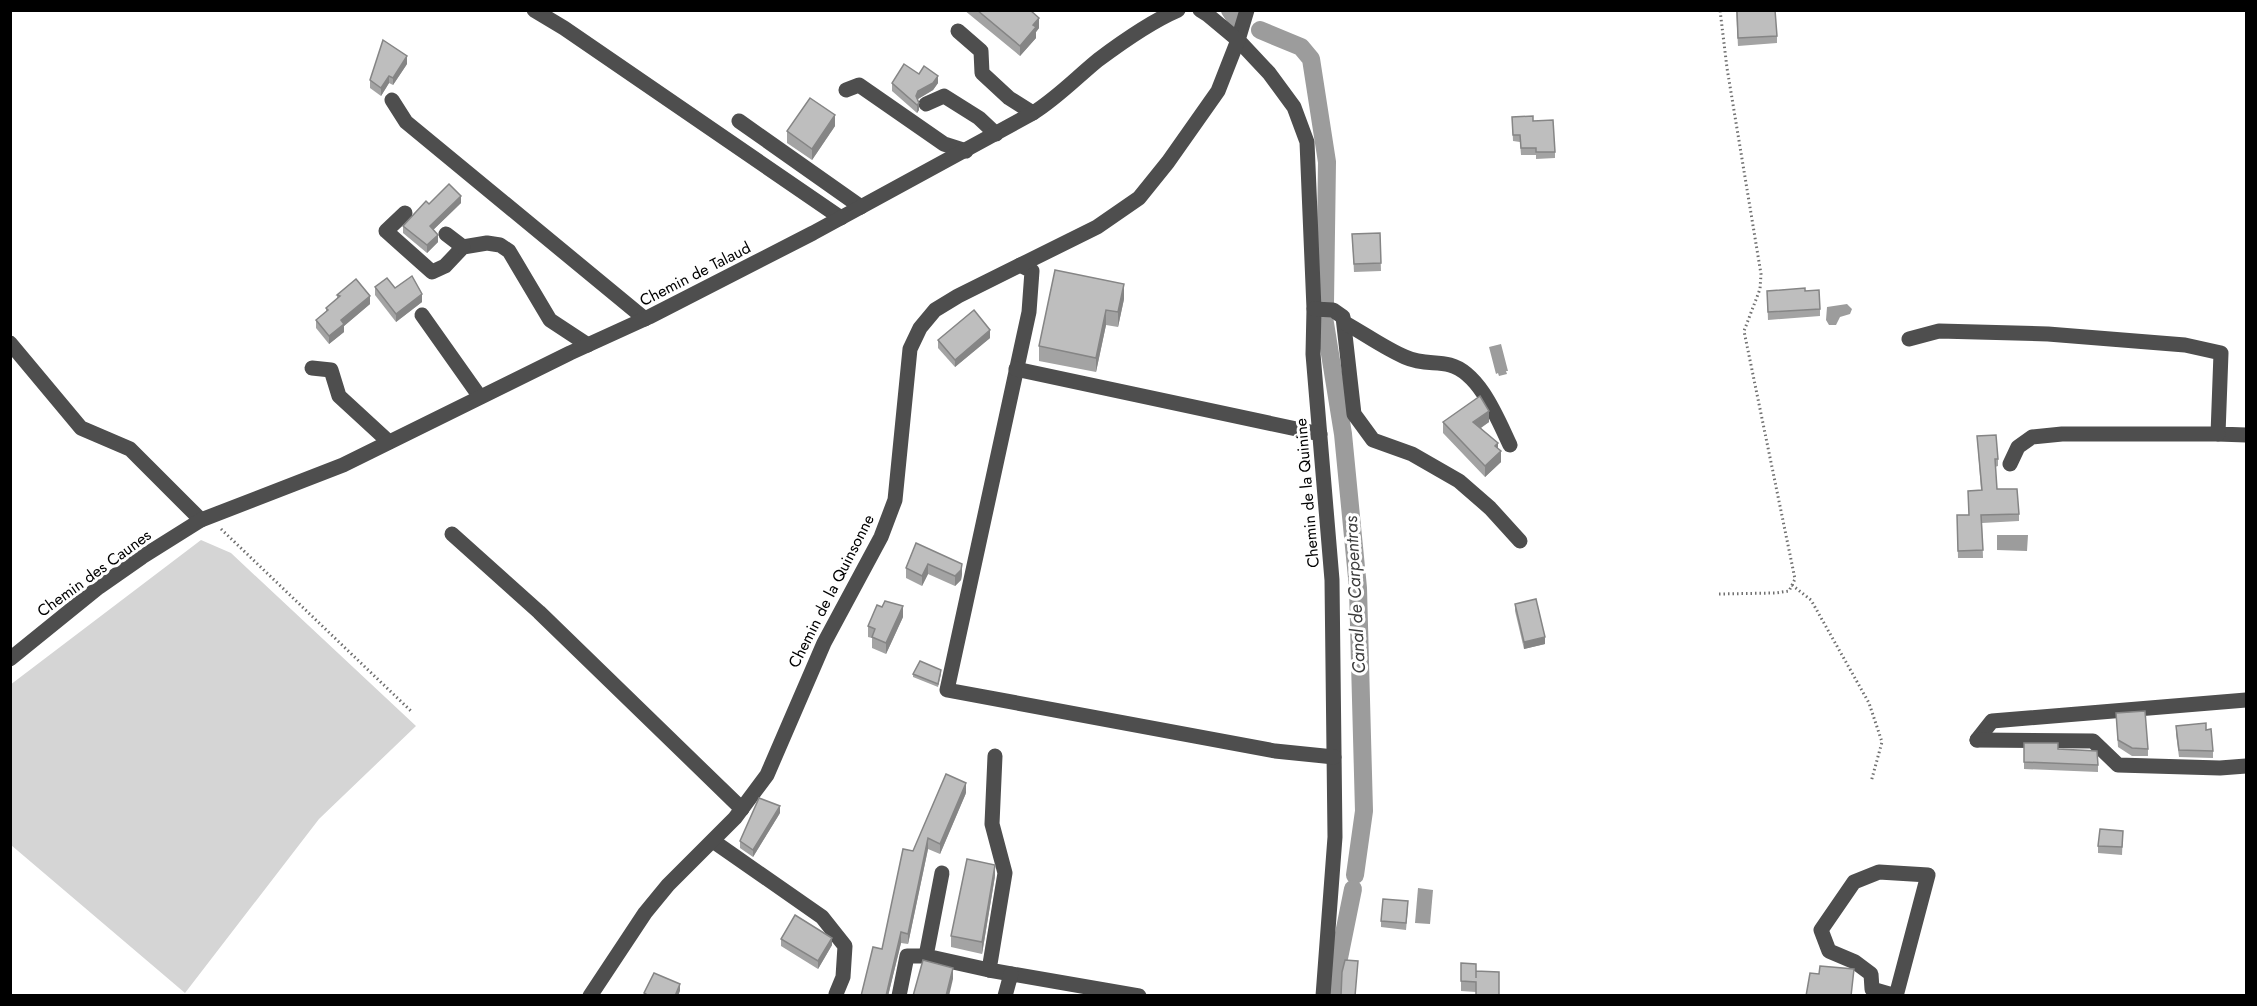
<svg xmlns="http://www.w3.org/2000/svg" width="2257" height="1006" viewBox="0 0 2257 1006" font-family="Jost,sans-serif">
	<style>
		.green { fill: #d5d5d5 }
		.water { fill: #9c9c9c }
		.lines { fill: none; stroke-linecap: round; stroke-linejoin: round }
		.canal { stroke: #9c9c9c; stroke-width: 18 }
		.path { stroke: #707070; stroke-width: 3; stroke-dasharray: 1.5 3; stroke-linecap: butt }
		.minor { stroke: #4e4e4e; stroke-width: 15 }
		.wall { fill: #a3a3a3 }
		.shaded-wall { fill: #858585 }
		.building { fill: #bebebe; stroke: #858585; stroke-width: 1.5 }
		.labels { text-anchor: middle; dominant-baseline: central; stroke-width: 6; stroke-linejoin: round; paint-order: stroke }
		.street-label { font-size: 16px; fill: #000; stroke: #fff }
		.water-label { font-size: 18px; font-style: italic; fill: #3d3d3d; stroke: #fff }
	</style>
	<rect width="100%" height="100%" fill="#fff"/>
	<polygon class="green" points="201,540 231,553 416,726 319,819 185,993 11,845 10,685"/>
	<g class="water">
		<polygon points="1847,304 1852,309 1850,314 1840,317 1836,325 1829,325 1826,320 1827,307"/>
		<polygon points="1501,344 1508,371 1506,371 1507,374 1499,376 1498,373 1496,374 1489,347"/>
		<polygon points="1997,535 2028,535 2027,551 1997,550"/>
		<polygon points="1418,888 1433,890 1430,924 1415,923"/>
	</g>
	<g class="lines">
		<g class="canal">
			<polyline points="1230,10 1238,22"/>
			<polyline points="1260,30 1301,47 1311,59 1327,162 1325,303"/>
			<polyline points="1324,317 1343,434 1358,588 1364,811 1355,875"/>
			<polyline points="1335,996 1336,973 1353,889"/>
		</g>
		<g class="path">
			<polyline points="221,529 411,711"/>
			<polyline points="1792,585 1811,600 1869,703 1882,742 1871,782"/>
			<polyline points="1719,594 1775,593 1789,591 1795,579 1744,331 1760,289 1761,274 1727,68 1720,10"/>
		</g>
		<g class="minor">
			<polyline points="534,10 564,28 841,218"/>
			<polyline points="1247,10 1238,40 1269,73 1294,107 1307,142 1314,309 1313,354 1332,580 1335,837 1323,996"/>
			<polyline points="958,31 981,51 982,73 1009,98 1033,113"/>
			<polyline points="846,90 859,85 944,144 966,151"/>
			<polyline points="392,100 406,122 645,319"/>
			<polyline points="926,104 944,96 979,118 996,134"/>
			<polyline points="739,121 861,207"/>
			<polyline points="405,213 386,231 432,272 445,266 463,247 487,243 500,245 509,251 550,320 588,345"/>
			<polyline points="446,234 463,247"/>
			<polyline points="1020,265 1032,271 1029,312 947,690 1275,751 1334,757"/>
			<polyline points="1314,309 1333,310 1343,317 1354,414 1373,440 1412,454 1459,481 1490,508 1520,541"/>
			<polyline points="422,315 480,397"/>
			<path d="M1345,323C1365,334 1384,348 1405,357C1423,365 1435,361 1450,365C1480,373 1498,420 1510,445"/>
			<polyline points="1909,339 1939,331 2048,334 2185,345 2221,353 2218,434 2246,435"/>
			<polyline points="10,343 81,428 130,449 201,520"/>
			<polyline points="312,368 331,370 339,396 389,442"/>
			<polyline points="1016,369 1320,434"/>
			<polyline points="2010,464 2018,447 2032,437 2062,434 2218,434"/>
			<polyline points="452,534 539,612 742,809"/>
			<path d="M10,659L99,587L142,557L201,520L343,465L570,353L649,317L813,233L1033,113C1057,98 1076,78 1098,60C1122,42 1150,22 1178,10"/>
			<polyline points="1977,740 1992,721 2246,700"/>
			<polyline points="1977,740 2093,741 2118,765 2220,768 2246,766"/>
			<polyline points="995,756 992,824 1005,873 989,970 1139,996"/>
			<polyline points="713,841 822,917 845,946 843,977 836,994"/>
			<polygon points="1879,872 1928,875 1896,996 1872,989 1871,974 1855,962 1829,951 1821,930 1854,882"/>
			<polyline points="942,873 926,956 989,970"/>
			<polyline points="590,996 645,913 668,885 735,818 767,775 824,643 881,537 895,500 910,349 920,328 935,310 958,296 1097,227 1139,198 1168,162 1218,91 1238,40 1208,15 1200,10"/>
			<polyline points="899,996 907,956 926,956"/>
			<polyline points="1005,996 1011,974"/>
		</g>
	</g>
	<g class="wall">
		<polygon points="964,10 1030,10 1039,28 1036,32 1036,38 1020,56"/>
		<polygon points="1736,10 1777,36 1777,43 1738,46"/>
		<polygon points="407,64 393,85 389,83 381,96 370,88 370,80"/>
		<polygon points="919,74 938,83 933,90 918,99 919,110 917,113 892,91 892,83"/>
		<polygon points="1512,117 1533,121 1555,152 1555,158 1536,159 1536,155 1521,155 1520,142 1513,141"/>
		<polygon points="835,126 812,160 787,143 787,131"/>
		<polygon points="461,203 433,230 438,242 427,253 403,233 403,226 429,204"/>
		<polygon points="1380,233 1381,271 1354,272 1352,234"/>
		<polygon points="375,287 395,288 422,302 396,322 375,295"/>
		<polygon points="1767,291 1805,291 1820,309 1820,316 1768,320"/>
		<polygon points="337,295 370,304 344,326 344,332 329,344 316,328 316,320 326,312 326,308 337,299"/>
		<polygon points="1124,299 1118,327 1106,325 1096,372 1039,361 1039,346"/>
		<polygon points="990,338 955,367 938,348 938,340"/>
		<polygon points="1443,422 1489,422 1481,428 1498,449 1501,462 1485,477 1443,433"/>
		<polygon points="1977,436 1998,459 1998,466 1995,467 1997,489 2019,514 2019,521 1982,523 1983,558 1958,558 1957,515 1969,515 1981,490"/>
		<polygon points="916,543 962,574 961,580 955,586 928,574 922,586 906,578 906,568"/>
		<polygon points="1515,604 1545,644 1524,649 1515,611"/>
		<polygon points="903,617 886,654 872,648 872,638 868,637 868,626"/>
		<polygon points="913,674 941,674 938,687 913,677"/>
		<polygon points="2116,713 2148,749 2148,756 2132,756 2118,747"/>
		<polygon points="2176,726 2206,730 2213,751 2213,758 2179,757 2176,734"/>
		<polygon points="2024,743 2058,749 2098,765 2098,772 2024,769"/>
		<polygon points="966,793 940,854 928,849 908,944 901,943 888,996 861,996 882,949 913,851"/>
		<polygon points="780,813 753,857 740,848 740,841"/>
		<polygon points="2123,831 2122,855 2098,853 2098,846"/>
		<polygon points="995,876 982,954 951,947 951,936"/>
		<polygon points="1408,908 1406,930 1381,927 1381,921"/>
		<polygon points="781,939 832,945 818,969 781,946"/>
		<polygon points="1461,963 1476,974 1476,992 1461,991"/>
	</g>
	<g class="shaded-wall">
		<polygon points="1039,18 1039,28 1036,32 1036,38 1020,56 1020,46 1033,25"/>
		<polygon points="407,56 407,64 393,85 393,78"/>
		<polygon points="389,76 389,83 381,96 381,88"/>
		<polygon points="938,76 938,83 933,90 918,99 916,96 918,91"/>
		<polygon points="919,103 919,110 917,113 917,105"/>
		<polygon points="835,115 835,126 812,160 812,149"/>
		<polygon points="461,196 461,203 430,233 430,226"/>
		<polygon points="438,235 438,242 427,253 427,245"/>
		<polygon points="1124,284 1124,299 1118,327 1118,312"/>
		<polygon points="422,294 422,302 396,322 396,314"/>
		<polygon points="370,296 370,304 344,326 344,332 329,344 329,336 341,320"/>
		<polygon points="1106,310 1106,325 1096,372 1096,358"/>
		<polygon points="990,330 990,338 955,367 955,360"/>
		<polygon points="1489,411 1489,422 1473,433 1473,422"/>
		<polygon points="1498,443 1498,454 1501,451 1501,462 1485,477 1485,466 1495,446"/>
		<polygon points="928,564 928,574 922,586 922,576"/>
		<polygon points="962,564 962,574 961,580 955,586 955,576"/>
		<polygon points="903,606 903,617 886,654 886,643"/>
		<polygon points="1545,637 1545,644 1524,649 1524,642"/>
		<polygon points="966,783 966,793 940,854 940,844"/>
		<polygon points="780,806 780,813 753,857 753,850"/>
		<polygon points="928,838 928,849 908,944 908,934"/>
		<polygon points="995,865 995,876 982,954 982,942"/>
		<polygon points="901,932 901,943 888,996 886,996"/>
		<polygon points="832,938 832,945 818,969 818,961"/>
		<polygon points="953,968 953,979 949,996 946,996"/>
		<polygon points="680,984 680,991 678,996 675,996"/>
	</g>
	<g class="building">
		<polygon points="977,10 1030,10 1039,18 1033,25 1036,27 1020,46"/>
		<polygon points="1737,10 1775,10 1777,36 1738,38"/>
		<polygon points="383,40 407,56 393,78 389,76 381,88 370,80"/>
		<polygon points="904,64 919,74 924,66 938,76 933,83 918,91 916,96 919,103 917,105 892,83"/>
		<polygon points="810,98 835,115 812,149 787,131"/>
		<polygon points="1533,116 1533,121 1553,120 1555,152 1536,152 1536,148 1521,148 1520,135 1513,135 1512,117"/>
		<polygon points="449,184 461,196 430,226 438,235 427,245 403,226 426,201 429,204"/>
		<polygon points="1380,233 1381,263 1354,264 1352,234"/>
		<polygon points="1055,270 1124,284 1118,312 1106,310 1096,358 1039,346"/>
		<polygon points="412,276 422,294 396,314 375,287 387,278 395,288"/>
		<polygon points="356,279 370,296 341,320 344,324 329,336 316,320 328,310 326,308 340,296 337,295"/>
		<polygon points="1805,288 1805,291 1819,290 1820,309 1768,312 1767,291"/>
		<polygon points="974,310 990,330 955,360 938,340"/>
		<polygon points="1480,396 1489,411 1473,422 1498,443 1495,446 1501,451 1485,466 1443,422"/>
		<polygon points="1996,435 1998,459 1995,459 1997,489 2017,489 2019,514 1981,515 1983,550 1958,551 1957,515 1969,515 1968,491 1982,490 1977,436"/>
		<polygon points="916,543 962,564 961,570 955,576 928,564 922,576 906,568"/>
		<polygon points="1536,599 1545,637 1524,642 1515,604"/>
		<polygon points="885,601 903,606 886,643 872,637 875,629 868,626 877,605 882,607"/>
		<polygon points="920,661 941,670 938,684 913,674"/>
		<polygon points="2145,711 2148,749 2132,748 2118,740 2116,713"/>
		<polygon points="2206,723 2206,730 2211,729 2213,751 2179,750 2176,726"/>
		<polygon points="2024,743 2058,743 2058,749 2097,751 2098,765 2024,762"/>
		<polygon points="946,774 966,783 940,844 928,838 908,934 901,932 886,996 861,996 873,947 882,949 903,849 913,851"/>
		<polygon points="759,798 780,806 753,850 740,841"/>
		<polygon points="2100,829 2123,831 2122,847 2098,846"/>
		<polygon points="967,859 995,865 982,942 951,936"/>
		<polygon points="1383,899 1408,901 1406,923 1381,921"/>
		<polygon points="795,915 832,938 818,961 781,939"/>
		<polygon points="923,960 953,968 946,996 913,996"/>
		<polygon points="1345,960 1358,961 1355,996 1341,996 1342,972"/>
		<polygon points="1461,963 1476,964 1476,978 1476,971 1499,972 1499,996 1476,996 1476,982 1461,981"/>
		<polygon points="1820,966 1854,969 1851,996 1806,996 1810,973 1819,974"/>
		<polygon points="654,973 680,984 675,996 649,996 644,993"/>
	</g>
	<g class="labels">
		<g class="street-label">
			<text transform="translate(695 274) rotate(-27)">Chemin de Talaud</text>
			<text transform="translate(1307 493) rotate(-95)">Chemin de la Quinine</text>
			<text transform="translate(94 573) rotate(-36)">Chemin des Caunes</text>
			<text transform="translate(831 591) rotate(-63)">Chemin de la Quinsonne</text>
		</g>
		<g class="water-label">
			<text transform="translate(1355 595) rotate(-93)">Canal de Carpentras</text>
		</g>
	</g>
	<rect width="2257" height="1006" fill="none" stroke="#000000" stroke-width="24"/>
</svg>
